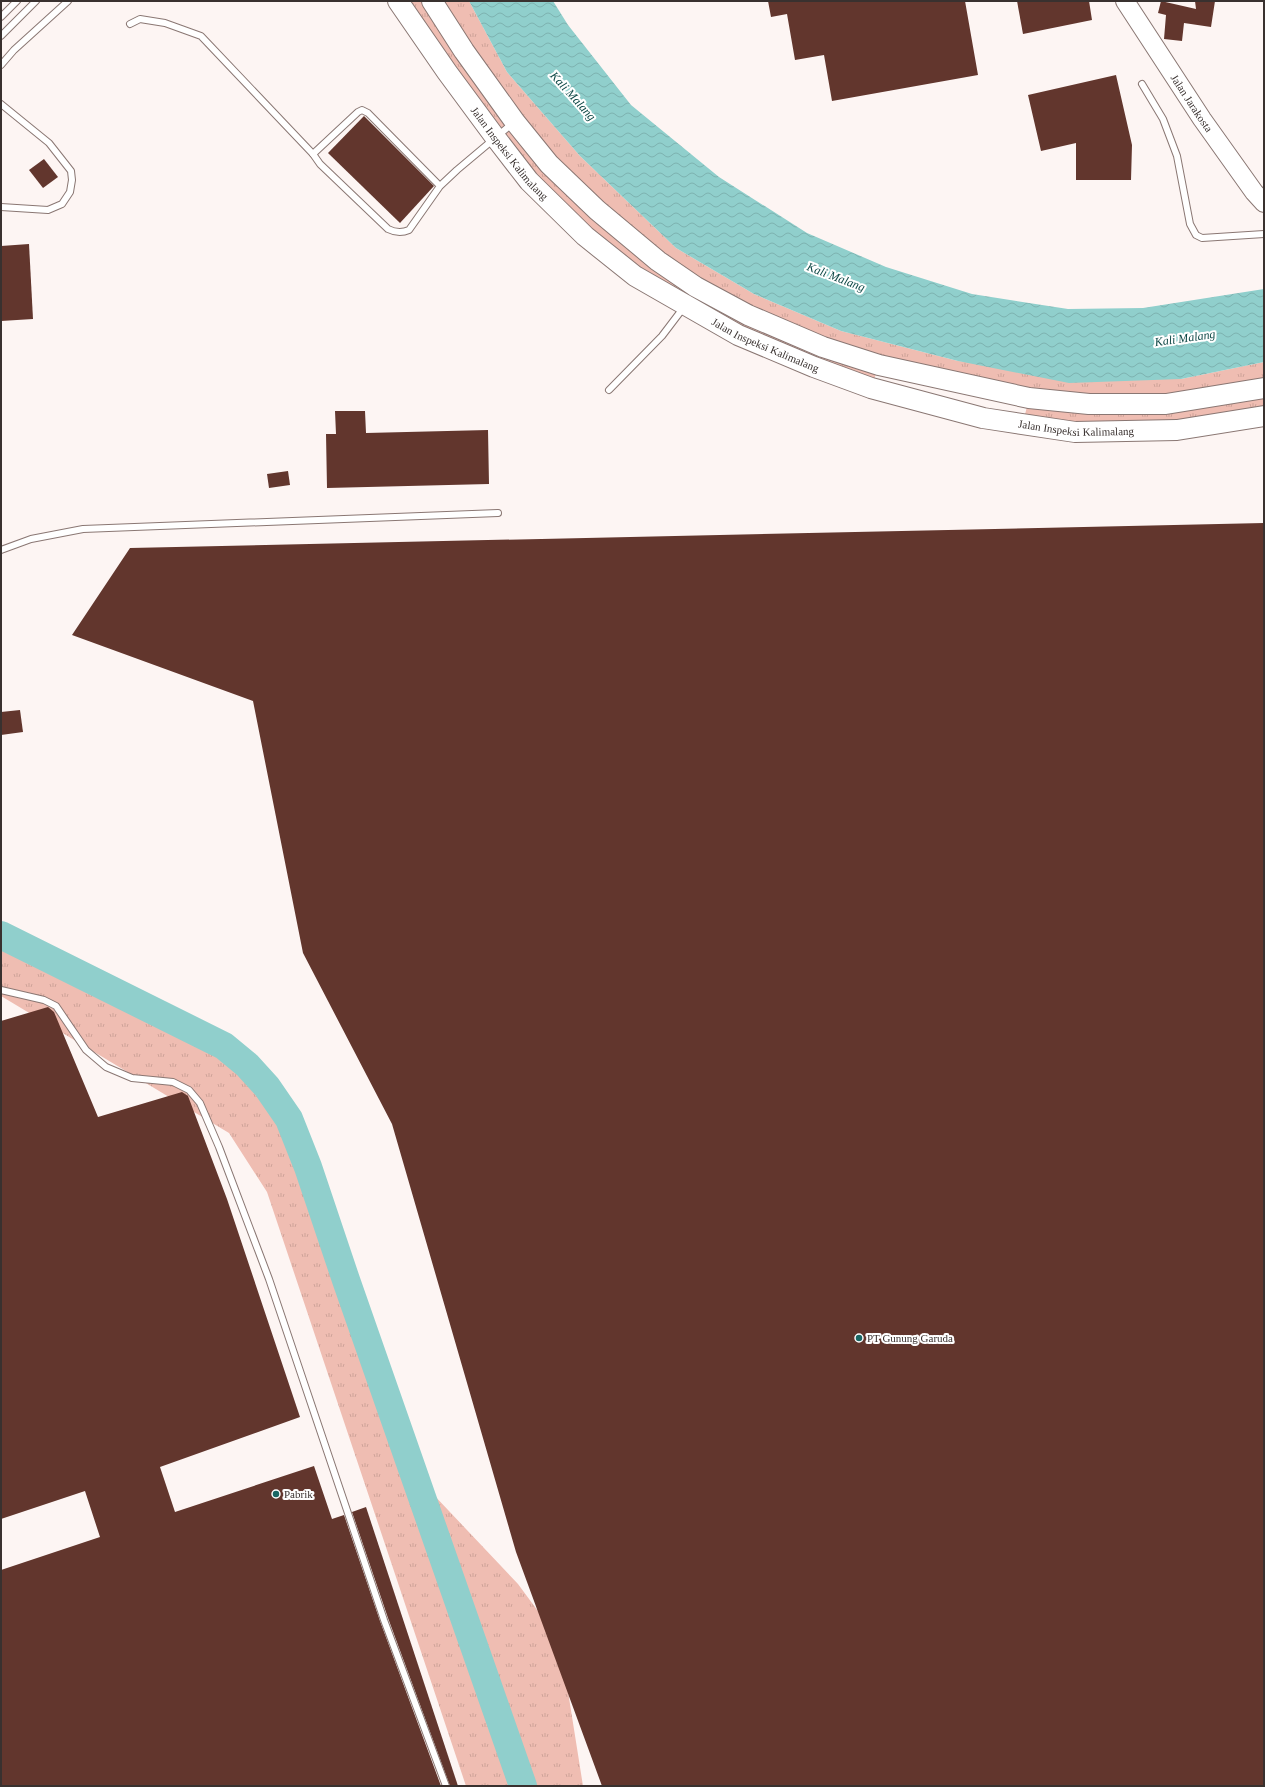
<svg xmlns="http://www.w3.org/2000/svg" width="1265" height="1787" viewBox="0 0 1265 1787" font-family="'Times New Roman',serif">
	<style>
		.grass { fill: url(#grass-tufts) }
		.water { fill: url(#water-waves) }
		.lines { fill: none; stroke-linecap: round; stroke-linejoin: round }
		.river { stroke: #90cfcc; stroke-width: 28 }
		.building { fill: #62362d }
		.lane-casing { stroke: #8a7773; stroke-width: 8 }
		.secondary-casing { stroke: #8a7773; stroke-width: 20 }
		.primary-casing { stroke: #8a7773; stroke-width: 22 }
		.lane { stroke: #fff; stroke-width: 6 }
		.secondary { stroke: #fff; stroke-width: 18 }
		.primary { stroke: #fff; stroke-width: 20 }
		.poi-dot { fill: #196764; stroke: #fff; stroke-width: 1.5 }
		.labels { text-anchor: middle; dominant-baseline: central; stroke-width: 4; stroke-linejoin: round; paint-order: stroke }
		.street-label { font-size: 11px; fill: #39312f; stroke: #fff }
		.poi-label { font-size: 11px; fill: #39312f; stroke: #fff; text-anchor: start }
		.water-label { font-size: 12px; font-style: italic; fill: #0e4846; stroke: #fff }
	</style>
	<defs>
		<pattern id="grass-tufts" width="24" height="20" patternUnits="userSpaceOnUse"><rect width="24" height="20" fill="#efbdb2"/><path d="M3 7l-1-3M5 7V3M7 7l1-3M15 17l-1-3M17 17v-4M19 17l1-3" fill="none" stroke="#cea399"/></pattern>
		<pattern id="water-waves" width="16" height="10" patternUnits="userSpaceOnUse"><rect width="16" height="10" fill="#90cfcc"/><path d="M0 5q4-4 8 0t8 0" fill="none" stroke="#7db2b0"/></pattern>
	</defs>
	<rect width="100%" height="100%" fill="#fdf5f3"/>
	<g class="grass">
		<polygon points="398,1 469,1 507,72 580,156 676,248 754,294 841,331 958,361 1181,379 1264,362 1264,416 1242,420 1023,423 1029,398 879,365 871,388 738,335 585,236"/>
		<polygon points="1,935 224,1046 247,1065 264,1084 289,1119 307,1163 424,1508 446,1568 414,1474 518,1584 560,1641 583,1786 466,1786 267,1192 229,1133 1,996"/>
	</g>
	<polygon class="water" points="469,1 553,1 568,25 631,105 719,177 807,233 886,267 972,294 1068,309 1143,308 1264,289 1264,362 1181,379 1069,383 958,361 841,331 754,294 676,248 580,156 507,72"/>
	<g class="lines">
		<polyline class="river" points="1,935 224,1046 247,1065 267,1087 289,1119 308,1167 346,1280 523,1786"/>
	</g>
	<g class="building">
		<polygon points="768,1 965,1 978,75 832,101 824,55 795,60 787,14 771,17"/>
		<polygon points="1017,1 1089,1 1092,20 1023,34"/>
		<polygon points="1161,1 1196,9 1195,1 1215,1 1211,27 1184,23 1182,41 1164,39 1166,15 1158,13"/>
		<polygon points="1116,75 1132,145 1131,180 1076,180 1076,143 1041,151 1028,95"/>
		<polygon points="364,116 434,186 400,223 328,153"/>
		<polygon points="44,159 58,177 43,188 29,170"/>
		<polygon points="29,244 33,319 1,321 1,246"/>
		<polygon points="335,411 365,411 366,433 488,430 489,484 327,488 326,434 336,434"/>
		<polygon points="288,471 290,485 269,488 267,474"/>
		<polygon points="1264,523 1264,1786 602,1786 516,1552 392,1124 303,953 253,701 72,635 130,548"/>
		<polygon points="20,710 23,732 1,735 1,712"/>
		<polygon points="48,1007 54,1012 98,1117 182,1092 188,1096 227,1199 300,1417 160,1467 175,1512 314,1466 332,1519 344,1515 380,1621 441,1786 1,1786 1,1570 100,1537 85,1491 1,1519 1,1021"/>
		<polygon points="366,1507 458,1786 450,1786 388,1618 352,1512"/>
	</g>
	<g class="lines">
		<defs>
			<g id="lane">
				<polyline points="1,17 17,1"/>
				<polyline points="130,24 140,19 165,23 201,36 313,154"/>
				<polyline points="1,36 36,1"/>
				<polyline points="1,65 14,50 68,1"/>
				<polyline points="1142,84 1163,119 1177,156 1190,224 1196,235 1202,238 1264,234"/>
				<polyline points="1,104 49,143 71,171 72,180 70,192 62,204 48,210 1,207"/>
				<path d="M440,186L368,113L362,110L358,112L313,154L320,164L388,229C396,233 402,233 409,230L440,186L457,170L513,123"/>
				<polyline points="609,390 662,336 684,307"/>
				<polyline points="1,550 31,539 83,529 498,513"/>
				<polyline points="1,990 44,1000 56,1006 86,1050 106,1067 132,1078 173,1082 189,1090 200,1103 219,1147 269,1279 384,1620 446,1786"/>
			</g>
			<g id="secondary">
				<path id="s1" d="M1125,1L1202,119L1254,192L1264,203"/>
			</g>
			<g id="primary">
				<path id="s2" d="M398,1L447,72L495,137L529,181L585,236L635,276L738,335L814,367L871,388L983,418L1075,432L1177,430L1264,416"/>
				<polyline points="432,1 464,51 515,122 549,164 597,210 658,261 696,287 748,315 823,347 879,365 1029,398 1089,404 1166,404 1264,388"/>
			</g>
		</defs>
		<use href="#lane" class="lane-casing"/>
		<use href="#secondary" class="secondary-casing"/>
		<use href="#primary" class="primary-casing"/>
		<use href="#lane" class="lane"/>
		<use href="#secondary" class="secondary"/>
		<use href="#primary" class="primary"/>
	</g>
	<g class="poi-dot">
		<circle cx="859" cy="1338" r="4"/>
		<circle cx="276" cy="1494" r="4"/>
	</g>
	<g class="labels">
		<g class="street-label">
			<text stroke="none"><textPath href="#s1" startOffset="122">Jalan Jarakosta</textPath></text>
			<text stroke="none"><textPath href="#s2" startOffset="189">Jalan Inspeksi Kalimalang</textPath></text>
			<text stroke="none"><textPath href="#s2" startOffset="513">Jalan Inspeksi Kalimalang</textPath></text>
			<text stroke="none"><textPath href="#s2" startOffset="837">Jalan Inspeksi Kalimalang</textPath></text>
		</g>
		<g class="poi-label">
			<text x="867" y="1338">PT Gunung Garuda</text>
			<text x="284" y="1494">Pabrik</text>
		</g>
		<g class="water-label">
			<text transform="translate(573 96) rotate(48)">Kali Malang</text>
			<text transform="translate(836 277) rotate(21)">Kali Malang</text>
			<text transform="translate(1185 338) rotate(-8)">Kali Malang</text>
		</g>
	</g>
	<rect width="1265" height="1787" fill="none" stroke="#39312f" stroke-width="4"/>
</svg>
